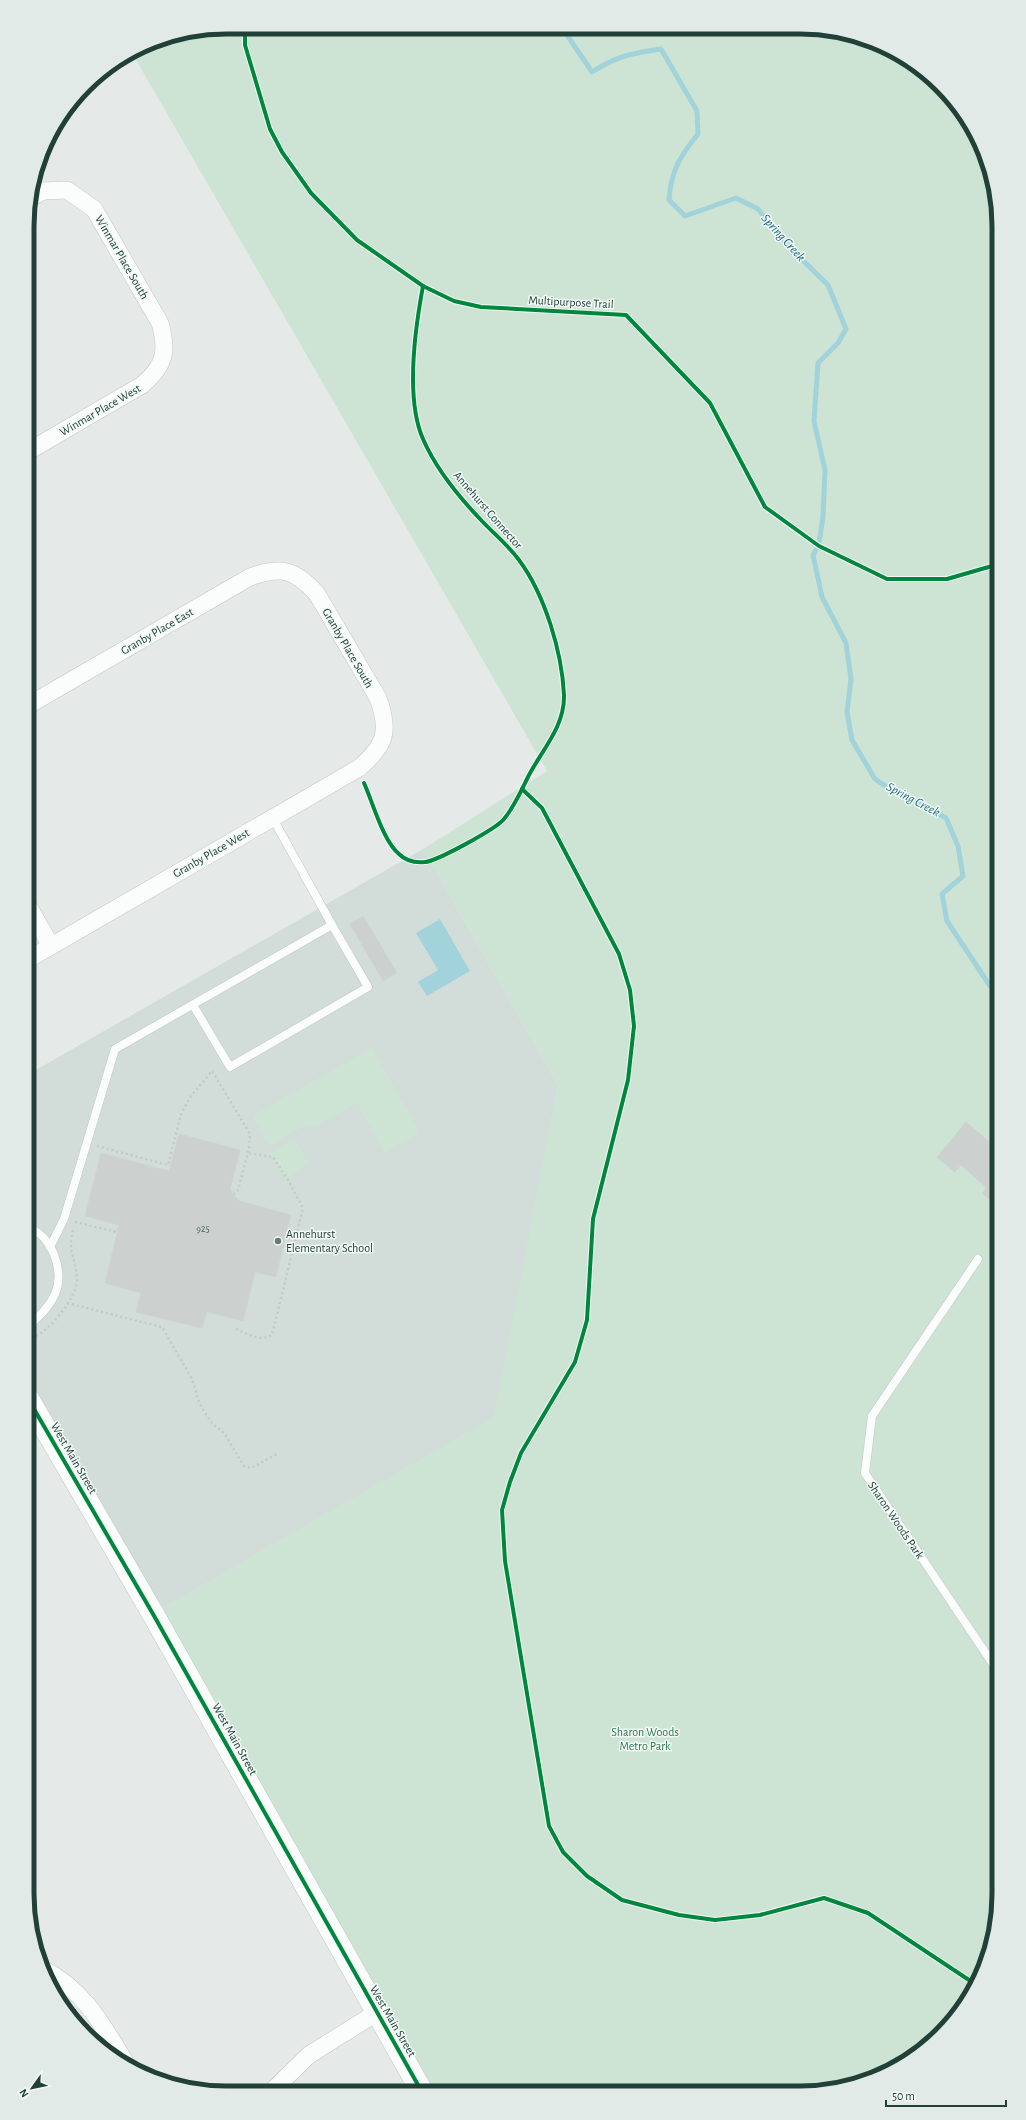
<svg xmlns="http://www.w3.org/2000/svg" width="1026" height="2120" viewBox="0 0 1026 2120" font-family="'Alegreya Sans',sans-serif">
	<style>
		.built { fill: #d2dcd8 }
		.green { fill: #cde4d4 }
		.water { fill: #a2d3db }
		.lines { fill: none; stroke-linecap: round; stroke-linejoin: round }
		.stream { stroke: #a2d3db; stroke-width: 5 }
		.building { fill: #ccd1cf; stroke: #ced4d1 }
		.service-casing { stroke: #c2c7c5; stroke-width: 9 }
		.minor-casing { stroke: #c2c7c5; stroke-width: 18 }
		.secondary-casing { stroke: #c0c8c5; stroke-width: 23 }
		.path { stroke: #c1cac8; stroke-width: 2.5; stroke-dasharray: 2 3; stroke-linecap: butt }
		.service { stroke: #fbfcfc; stroke-width: 8 }
		.minor { stroke: #fbfcfc; stroke-width: 17 }
		.secondary { stroke: #fbfcfc; stroke-width: 22 }
		.cycleway-casing { stroke: #f3f9f6; stroke-width: 6 }
		.cycleway { stroke: #00873e; stroke-width: 4 }
		.poi-dot { fill: #667c76; stroke: #f3f9f6; stroke-width: 1.5 }
		.labels { text-anchor: middle; dominant-baseline: central; stroke-width: 3; stroke-linejoin: round; paint-order: stroke }
		.number-label { font-size: 10px; fill: #4c655e }
		.street-label { font-size: 12px; fill: #214038; stroke: #f3f9f6 }
		.poi-label { font-size: 12px; fill: #214038; stroke: #f3f9f6; text-anchor: start }
		.park-label { font-size: 12px; fill: #287a48; stroke: #f3f9f6 }
		.water-label { font-size: 13px; font-style: italic; fill: #166e80; stroke: #f3f9f6 }
		.rim { fill: none; stroke: #214038; stroke-width: 5 }
	</style>
	<rect width="100%" height="100%" fill="#e5eae8"/>
	<polygon class="built" points="423,849 558,1085 495,1417 153,1614 27,1397 27,1075"/>
	<g class="green">
		<polygon points="226,27 839,31 888,47 931,76 966,115 989,162 999,226 999,1907 988,1958 958,2015 921,2052 864,2083 800,2093 422,2092 153,1614 494,1417 558,1085 423,849 547,771 132,53 150,42"/>
		<polygon points="372,1048 420,1133 385,1152 357,1103 315,1127 306,1125 269,1146 252,1116"/>
		<polygon points="294,1139 309,1164 286,1179 270,1154"/>
	</g>
	<polygon class="water" points="440,919 470,971 427,996 418,982 438,970 416,933"/>
	<g class="lines">
		<g class="stream">
			<path d="M563,29L592,72C617,56 632,53 661,49L697,111L698,134C680,156 671,171 669,200L685,216L736,198L758,209L787,245L828,285L846,329L838,343L818,363L814,421L825,470L823,517L819,543"/>
			<polyline points="817,548 813,555 822,597 846,643 851,679 847,712 852,740 875,779 896,793 922,804 946,818 958,846 963,876 942,894 947,921 990,986 999,981"/>
		</g>
	</g>
	<g class="building">
		<polygon points="363,916 397,973 383,981 350,924"/>
		<polygon points="966,1122 999,1150 999,1207 982,1193 987,1188 961,1165 955,1172 937,1157"/>
		<polygon points="179,1134 240,1150 230,1189 239,1201 291,1215 276,1277 255,1272 243,1321 207,1312 202,1328 136,1312 141,1293 105,1283 119,1225 85,1216 101,1153 169,1171"/>
	</g>
	<g class="lines">
		<defs>
			<g id="service">
				<polyline points="193,1005 230,1067 368,987 332,925"/>
				<polyline points="50,1247 64,1219 115,1049 332,925 272,817"/>
				<polyline points="978,1259 872,1416 865,1473 999,1673"/>
				<path d="M27,1327C38,1317 49,1308 55,1294C65,1271 52,1235 27,1227"/>
			</g>
			<g id="minor">
				<path d="M27,452L142,385C165,366 168,351 160,323L94,209L67,190L43,191L32,197"/>
				<polyline points="27,904 51,946"/>
				<path d="M27,960L359,768C386,745 390,731 378,698L317,594C295,569 281,566 250,577L27,706"/>
				<path d="M43,1969C84,1990 102,2024 125,2062"/>
				<polyline points="272,2091 309,2055 376,2013"/>
			</g>
			<polyline id="secondary" points="27,1397 153,1614 422,2092"/>
		</defs>
		<use href="#service" class="service-casing"/>
		<use href="#minor" class="minor-casing"/>
		<use href="#secondary" class="secondary-casing"/>
		<g class="path">
			<polyline points="97,1146 168,1165 181,1114 191,1096 212,1071 250,1134 249,1149 238,1190 234,1194"/>
			<polyline points="75,1222 117,1232"/>
			<polyline points="67,1303 162,1327 192,1379 199,1402 205,1413 213,1424 224,1433 244,1466 251,1468 277,1454"/>
			<path d="M236,1329C248,1334 260,1342 272,1335L303,1208L288,1180L273,1157L248,1153"/>
			<path d="M36,1336C52,1328 77,1297 77,1279C76,1258 67,1252 73,1230"/>
		</g>
		<use href="#service" class="service"/>
		<use href="#minor" class="minor"/>
		<use href="#secondary" class="secondary"/>
		<defs>
			<g id="cycleway">
				<polyline points="245,27 245,45 270,129 282,152 311,193 357,240 423,286 454,301 481,307 626,315 710,403 765,507 819,546 887,579 947,579 999,564"/>
				<path d="M364,783C373,803 383,841 399,854C406,861 415,863 425,862C437,861 496,829 504,819C514,807 521,791 528,777C541,751 565,727 564,695C562,652 545,595 519,560C508,545 493,533 481,520C458,496 436,469 423,439C405,398 415,329 423,286"/>
				<polyline points="522,789 542,808 619,954 630,990 634,1026 628,1080 593,1219 587,1320 575,1362 521,1453 510,1482 502,1510 505,1561 549,1826 563,1852 587,1876 622,1900 679,1915 715,1920 760,1915 824,1898 868,1913 975,1984"/>
				<polyline points="27,1397 153,1614 422,2092"/>
			</g>
		</defs>
		<use href="#cycleway" class="cycleway-casing"/>
		<use href="#cycleway" class="cycleway"/>
	</g>
	<circle class="poi-dot" cx="278" cy="1241" r="4"/>
	<g class="labels">
		<g class="number-label">
			<text x="203" y="1229">925</text>
		</g>
		<g class="street-label">
			<text transform="translate(122 257) rotate(60)">Winmar Place South</text>
			<text transform="translate(571 302) rotate(3)">Multipurpose Trail</text>
			<text transform="translate(100 410) rotate(-30)">Winmar Place West</text>
			<text transform="translate(488 510) rotate(49)">Annehurst Connector</text>
			<text transform="translate(157 631) rotate(-30)">Granby Place East</text>
			<text transform="translate(348 648) rotate(60)">Granby Place South</text>
			<text transform="translate(211 853) rotate(-30)">Granby Place West</text>
			<text transform="translate(74 1458) rotate(60)">West Main Street</text>
			<text transform="translate(896 1520) rotate(56)">Sharon Woods Park</text>
			<text transform="translate(235 1739) rotate(61)">West Main Street</text>
			<text transform="translate(393 2021) rotate(60)">West Main Street</text>
		</g>
		<g class="poi-label">
			<text x="286" y="1234">Annehurst<tspan x="286" dy="14">Elementary School</tspan></text>
		</g>
		<g class="park-label">
			<text x="645" y="1732">Sharon Woods<tspan x="645" dy="14">Metro Park</tspan></text>
		</g>
		<g class="water-label">
			<text transform="translate(783 238) rotate(48)">Spring Creek</text>
			<text transform="translate(913 800) rotate(28)">Spring Creek</text>
		</g>
	</g>
	<path d="M0 0H1026V2120H0ZM226 34H800A192 192 0 0 1 992 226V1894A192 192 0 0 1 800 2086H226A192 192 0 0 1 34 1894V226A192 192 0 0 1 226 34Z" fill="#e2eae7" fill-rule="evenodd"/>
	<path class="rim" d="M226 34H800A192 192 0 0 1 992 226V1894A192 192 0 0 1 800 2086H226A192 192 0 0 1 34 1894V226A192 192 0 0 1 226 34Z"/>
	<g transform="translate(32 2088) rotate(237)" stroke="#f3f9f6" stroke-width="3" paint-order="stroke">
	<path d="M0-3L7 15L0 10L-7 15Z" fill="#214038"/>
	<text y="-6" font-size="11" font-weight="bold" text-anchor="middle" fill="#214038">N</text>
	</g>
	<path d="M886 2100v6h120v-6" fill="none" stroke="#214038" stroke-width="2"/>
	<text x="892" y="2100" font-size="12" fill="#214038" stroke="#f3f9f6" stroke-width="3" paint-order="stroke">50 m</text>
</svg>
